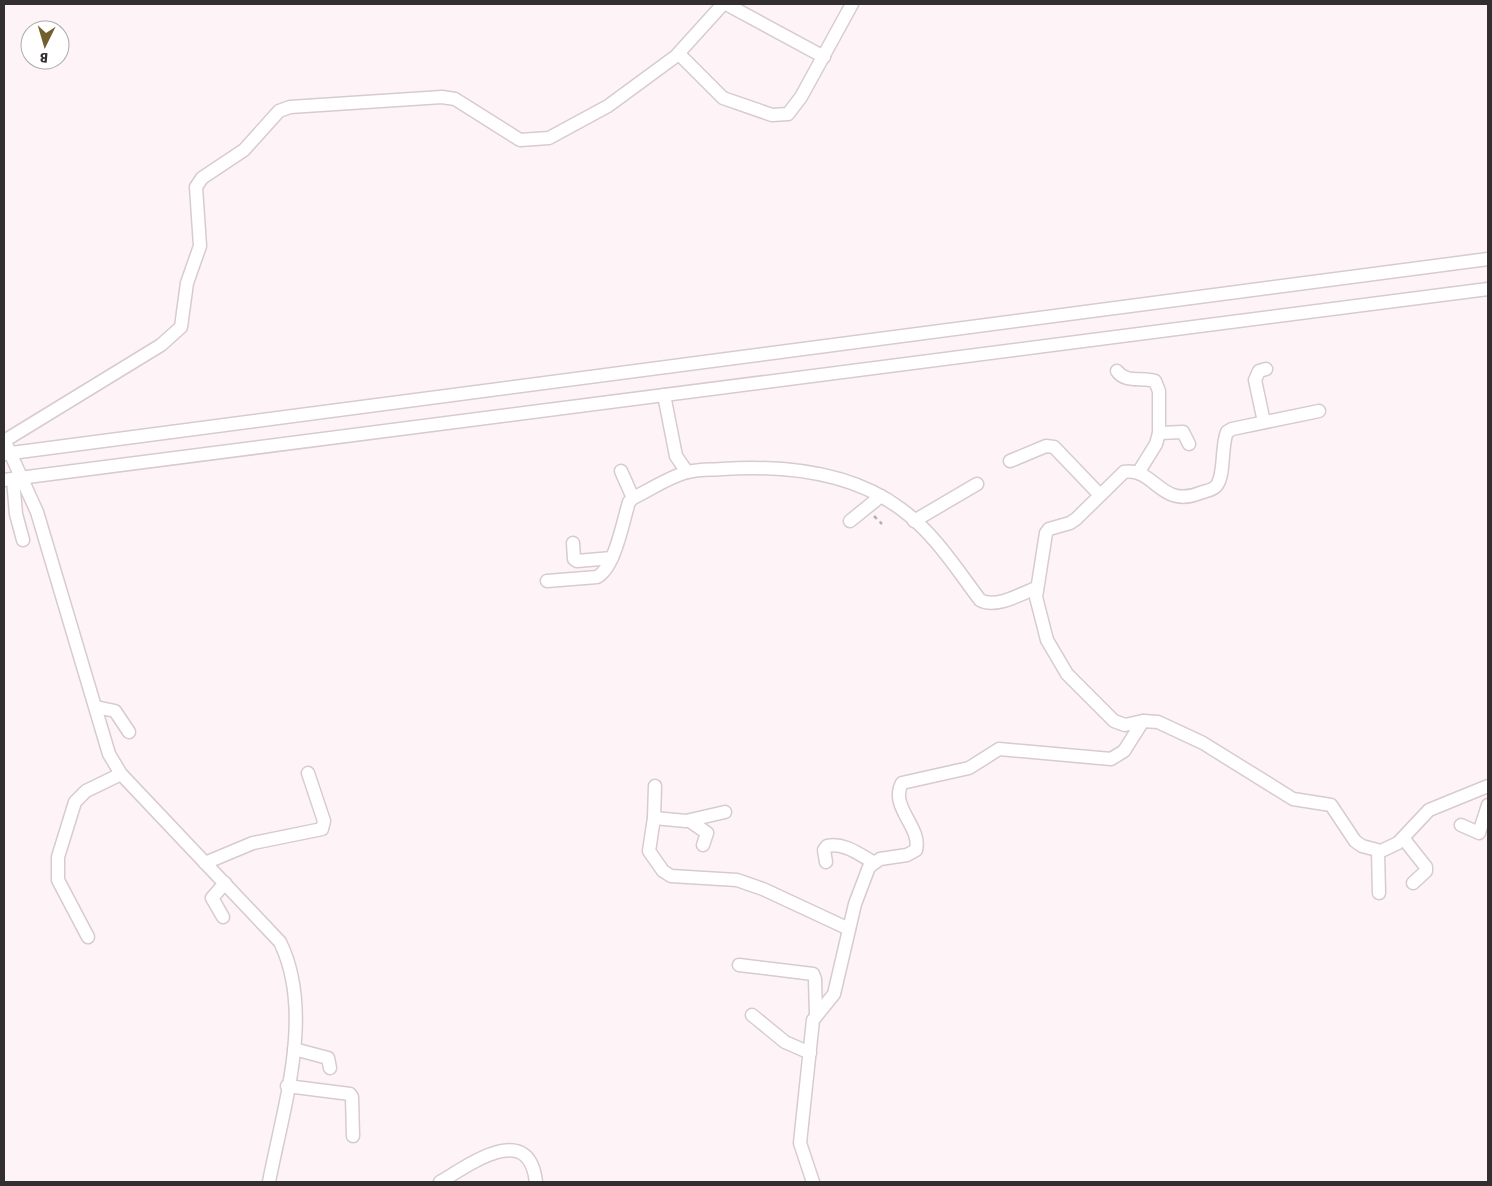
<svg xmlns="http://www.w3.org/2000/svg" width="1492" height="1186" viewBox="0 0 1492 1186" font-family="'Fira Sans Condensed',sans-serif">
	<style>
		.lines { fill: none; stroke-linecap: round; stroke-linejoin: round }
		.minor-casing { stroke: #d7cbcf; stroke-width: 15 }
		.path { stroke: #b7afb1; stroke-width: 2.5; stroke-dasharray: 4 4; stroke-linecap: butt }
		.minor { stroke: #fff; stroke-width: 12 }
	</style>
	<rect width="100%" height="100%" fill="#fef4f7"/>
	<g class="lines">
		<defs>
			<g id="minor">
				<polyline points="726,4 824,57"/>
				<polyline points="679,54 723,98 772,115 788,114 801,97 852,4"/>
				<path d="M1117,371C1125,383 1142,377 1155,381L1159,391V433L1156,444L1138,473"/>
				<polyline points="664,395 676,456 687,472"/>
				<path d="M1319,411L1232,429L1227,432C1221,446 1225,473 1217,485C1214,490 1205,491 1200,493C1160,509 1155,467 1124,472L1076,519L1070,523L1049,529L1046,533L1036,597L1047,640L1067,674L1114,721L1125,725L1143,721L1158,722L1203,743L1293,799L1331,805L1355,841L1362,846L1381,851L1398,843L1429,810L1488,786"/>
				<polyline points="1264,422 1255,380 1259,371 1266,369"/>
				<polyline points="1159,433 1183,432 1189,444"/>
				<polyline points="4,441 161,345 181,327 187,283 200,246 196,187 202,178 244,150 279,111 290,107 442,97 455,99 520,140 549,138 608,106 676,56 723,4"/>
				<path d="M7,446L37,512L109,754L121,774L280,942C315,1013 283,1108 269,1182"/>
				<polyline points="4,454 1488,259"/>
				<polyline points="1010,461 1046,446 1054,447 1100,495"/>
				<polyline points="621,471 633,498"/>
				<polyline points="13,479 16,514 23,540"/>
				<polyline points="4,480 1488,289"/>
				<polyline points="850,521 881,496"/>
				<polyline points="914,521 977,484"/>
				<polyline points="573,543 574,559 577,561 612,558"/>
				<path d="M547,581L597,577C615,568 623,521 629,502L633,498C650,490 670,476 688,472C699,469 711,470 722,469C784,465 850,471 901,509C934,533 956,568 980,600C996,609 1020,594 1036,588"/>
				<polyline points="96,707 115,711 129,732"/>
				<polyline points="655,786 654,818 649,851 663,871 671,876 737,880 763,889 849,929"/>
				<polyline points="654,818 686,821 725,812"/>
				<polyline points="690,821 707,833 703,845"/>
				<polyline points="1461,825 1479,833 1488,805"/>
				<polyline points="1403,838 1426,867 1426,871 1413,883"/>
				<polyline points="1378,851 1379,893"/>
				<path d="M826,862L824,850L827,846C844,842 860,855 873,862"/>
				<polyline points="205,863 253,843 322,829 324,821 308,773"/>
				<polyline points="223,917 212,898 225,883"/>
				<polyline points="88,937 58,880 58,857 75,802 86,791 121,774"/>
				<polyline points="739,965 813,974 815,979 816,1015"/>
				<polyline points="752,1015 785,1042 810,1053"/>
				<polyline points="294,1049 328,1058 330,1068"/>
				<polyline points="287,1086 350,1094 352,1097 353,1136"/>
				<path d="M440,1182C469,1165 529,1120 536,1182"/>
				<path d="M813,1182L800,1143L813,1020L834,994L855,904L869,867L880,859L907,855L916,850C922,827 889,807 902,783L969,768L999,749L1111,759L1124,751L1143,721"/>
			</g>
		</defs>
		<use href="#minor" class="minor-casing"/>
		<polyline class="path" points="874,516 882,524"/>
		<use href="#minor" class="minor"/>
	</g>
	<rect width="1492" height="1186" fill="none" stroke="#332e30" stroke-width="10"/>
	<g transform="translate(45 45) rotate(185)"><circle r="24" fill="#ffffff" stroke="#adabac"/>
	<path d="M0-4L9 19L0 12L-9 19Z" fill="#715f2d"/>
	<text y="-8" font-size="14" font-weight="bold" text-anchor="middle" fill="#332e30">B</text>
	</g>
</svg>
